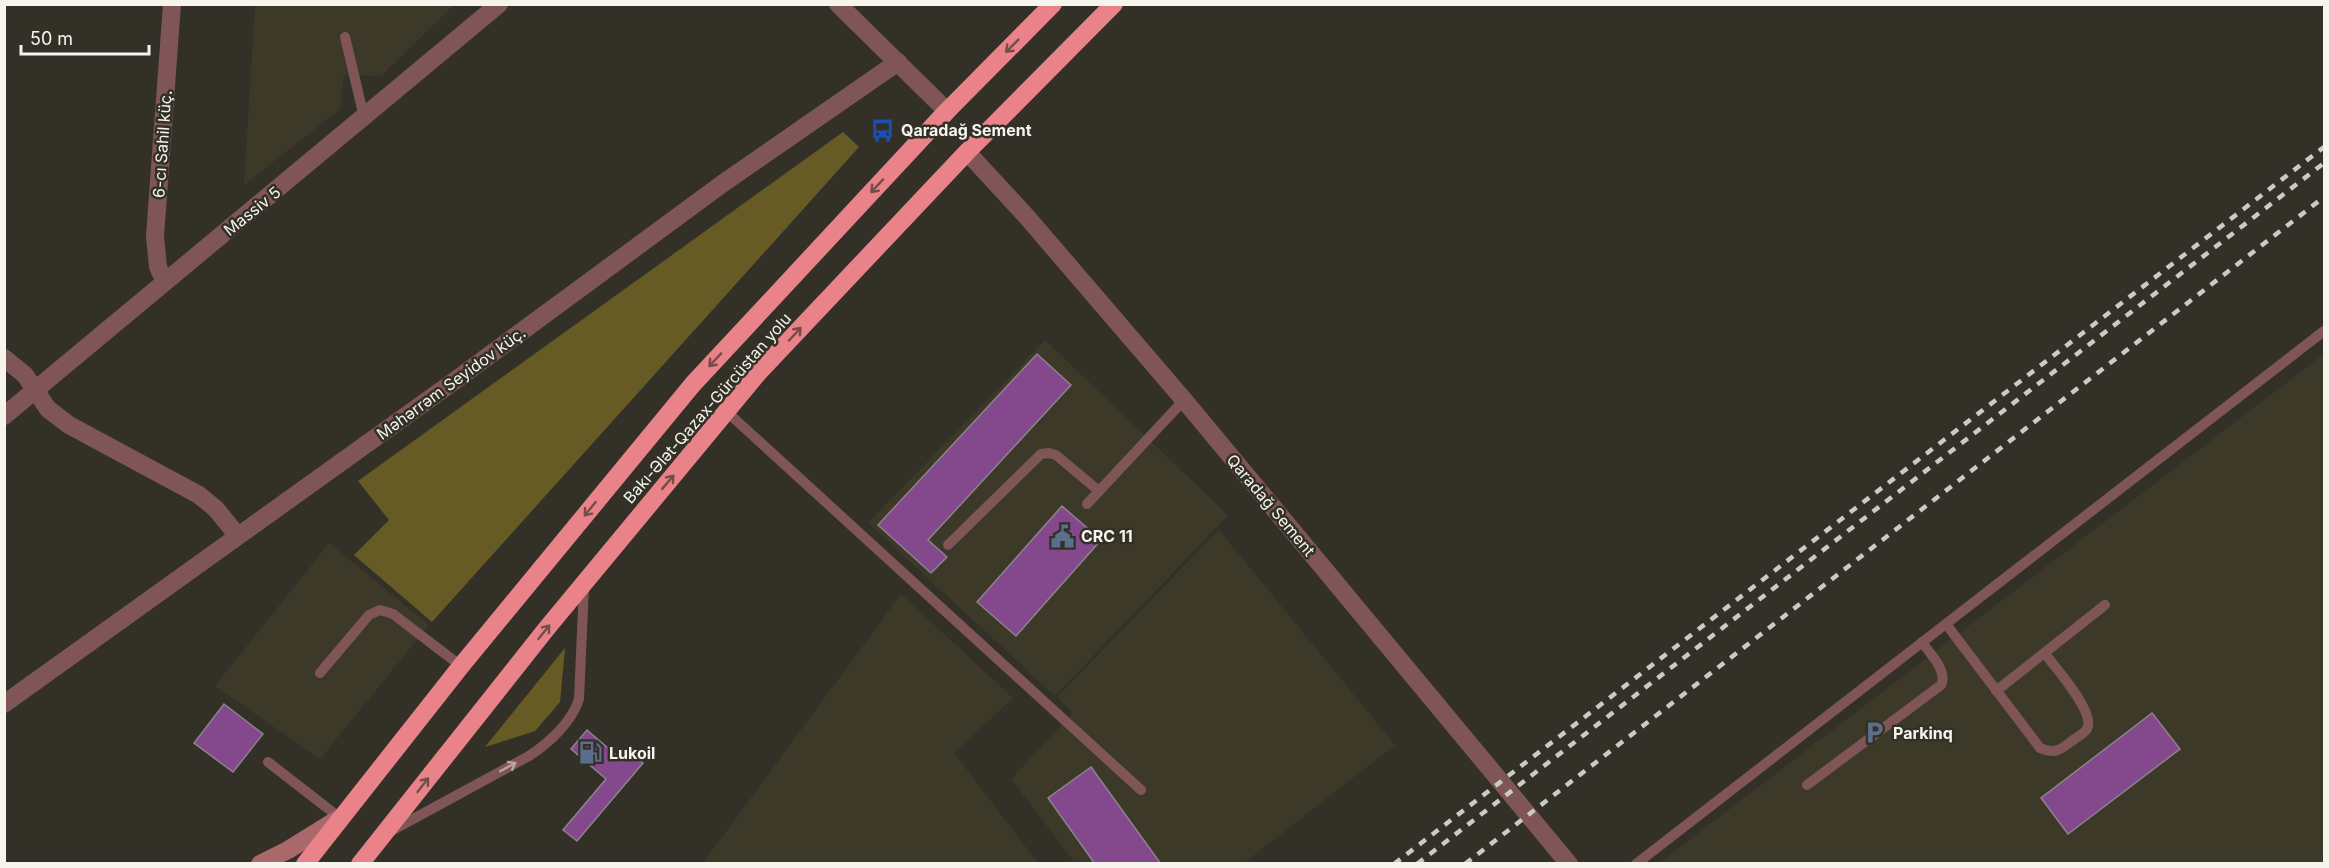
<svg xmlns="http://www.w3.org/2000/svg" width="2329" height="868" viewBox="0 0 2329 868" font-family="Inter,sans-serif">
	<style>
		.built { fill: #3d3928 }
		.green { fill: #665b25 }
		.building { fill: #84488c; stroke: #8c838d; stroke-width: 1.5 }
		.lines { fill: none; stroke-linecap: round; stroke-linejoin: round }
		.service { stroke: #7f5557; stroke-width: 10 }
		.minor { stroke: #7f5557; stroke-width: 18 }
		.tertiary { stroke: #7f5557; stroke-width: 18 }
		.secondary { stroke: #aa686b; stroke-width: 18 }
		.motorway { stroke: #e98389; stroke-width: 18 }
		.rail { stroke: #cccbc3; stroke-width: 4.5; stroke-dasharray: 8 8; stroke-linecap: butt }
		.oneway { stroke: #734e49 }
		.oneway2 { stroke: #baa4a2 }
		.labels { text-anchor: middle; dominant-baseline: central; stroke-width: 5; stroke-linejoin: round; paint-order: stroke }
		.poi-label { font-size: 16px; font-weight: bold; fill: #f5f4ed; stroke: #333127; text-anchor: start }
		.street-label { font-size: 16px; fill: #f5f4ed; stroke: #333127 }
	</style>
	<rect width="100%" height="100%" fill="#333127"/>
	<g class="built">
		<polygon points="255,5 454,5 381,76 344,75 340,109 244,185"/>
		<polygon points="1045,340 1228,515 1055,696 868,523"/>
		<polygon points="2324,354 2324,863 1659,863"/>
		<polygon points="1219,530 1395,745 1244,863 1075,863 1011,779 1073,713 1057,697"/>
		<polygon points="329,543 429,625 320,759 215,686"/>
		<polygon points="901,594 1013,698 954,753 1038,863 703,863"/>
	</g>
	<g class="green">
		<polygon points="843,132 859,147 432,622 354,555 389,520 358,481"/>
		<polygon points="565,648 560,702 535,731 485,747"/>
	</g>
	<g class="building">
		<polygon points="1037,354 1071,385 928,540 947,557 931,573 878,525"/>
		<polygon points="1062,506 1101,540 1016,636 977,602"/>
		<polygon points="224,704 263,734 233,772 194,743"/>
		<polygon points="2152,713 2180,749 2068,834 2041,798"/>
		<polygon points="587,730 623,761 631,752 643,763 577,841 563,830 606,779 571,749"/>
		<polygon points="1091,767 1161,864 1095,864 1048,798"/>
	</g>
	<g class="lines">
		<g class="service">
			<polyline points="345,37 364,117"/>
			<polyline points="726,411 1141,790"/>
			<polyline points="1087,504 1184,400"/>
			<polyline points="948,545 1041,454 1049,453 1056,455 1099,491"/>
			<path d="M1946,624L2040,748C2053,753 2058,752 2069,743C2074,739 2084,734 2087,729C2096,713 2056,668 2045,654"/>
			<polyline points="320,673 369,615 380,610 393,614 461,666"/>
			<polyline points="1996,691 2105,605"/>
			<polyline points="268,762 340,818"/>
			<path d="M1807,785L1941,685C1948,671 1930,654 1922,642"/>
			<path d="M391,831L529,756C549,743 572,722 579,699L584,586"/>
			<polyline points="1636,864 2324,331"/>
		</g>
		<g class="minor">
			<polyline points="838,4 947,111"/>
			<polyline points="967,152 1027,217 1184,400 1569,864"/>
			<polyline points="165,282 158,267 155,236 172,4"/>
			<polyline points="4,358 25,375 48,409 69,425 199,495 216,509 237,535"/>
			<polyline points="4,704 453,382 722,184 898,62"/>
		</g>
		<polyline class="tertiary" points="4,416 499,4"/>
		<polyline class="secondary" points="260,864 288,850 338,819"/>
		<g class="motorway">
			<polyline points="305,864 461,666 693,384 947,111 1053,4"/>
			<polyline points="360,864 547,628 759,372 967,152 1114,4"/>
		</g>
		<g class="rail">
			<polyline points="1394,864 2324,147"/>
			<polyline points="1417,864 2324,163"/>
			<polyline points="1465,864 2324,197"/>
		</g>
	</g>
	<defs><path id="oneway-shaft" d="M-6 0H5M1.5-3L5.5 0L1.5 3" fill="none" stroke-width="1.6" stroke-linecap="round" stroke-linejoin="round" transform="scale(1.5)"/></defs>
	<g class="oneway">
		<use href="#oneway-shaft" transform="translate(1012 46) rotate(135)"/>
		<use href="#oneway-shaft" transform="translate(877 186) rotate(133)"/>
		<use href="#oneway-shaft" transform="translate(795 334) rotate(-47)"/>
		<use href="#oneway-shaft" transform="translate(715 360) rotate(133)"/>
		<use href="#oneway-shaft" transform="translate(668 482) rotate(-50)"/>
		<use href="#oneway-shaft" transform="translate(590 509) rotate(129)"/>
		<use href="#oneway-shaft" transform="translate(544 632) rotate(-51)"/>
		<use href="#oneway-shaft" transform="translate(423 785) rotate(-52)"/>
	</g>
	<use class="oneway2" href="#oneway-shaft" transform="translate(508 767) rotate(-28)"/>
	<defs>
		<symbol id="bus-bare" viewBox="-9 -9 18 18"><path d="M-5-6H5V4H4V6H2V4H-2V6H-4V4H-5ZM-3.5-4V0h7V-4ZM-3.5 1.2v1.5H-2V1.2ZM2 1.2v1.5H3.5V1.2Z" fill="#1a4fb4" stroke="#333127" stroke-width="2.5" paint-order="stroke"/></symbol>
		<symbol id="civic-bare" viewBox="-9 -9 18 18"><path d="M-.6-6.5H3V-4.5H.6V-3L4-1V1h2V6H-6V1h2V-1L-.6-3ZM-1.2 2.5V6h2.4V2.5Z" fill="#5c6f8a" stroke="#333127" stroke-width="2.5" paint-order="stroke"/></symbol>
		<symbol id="parking-bare" viewBox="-9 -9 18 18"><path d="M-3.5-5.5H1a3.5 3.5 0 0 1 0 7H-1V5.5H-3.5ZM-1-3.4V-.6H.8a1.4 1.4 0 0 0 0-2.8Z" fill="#5c6f8a" stroke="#333127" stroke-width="2.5" paint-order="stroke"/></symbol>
		<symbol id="fuel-bare" viewBox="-9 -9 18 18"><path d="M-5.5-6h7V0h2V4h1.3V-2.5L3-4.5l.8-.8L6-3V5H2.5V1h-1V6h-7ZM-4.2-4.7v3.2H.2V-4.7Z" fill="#5c6f8a" stroke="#333127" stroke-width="2.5" paint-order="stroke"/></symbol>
	</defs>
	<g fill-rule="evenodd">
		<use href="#bus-bare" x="866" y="114" width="33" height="33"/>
		<use href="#civic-bare" x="1046" y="520" width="33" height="33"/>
		<use href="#parking-bare" x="1858" y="716" width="33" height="33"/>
		<use href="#fuel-bare" x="574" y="736" width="33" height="33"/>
	</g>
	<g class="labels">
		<g class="poi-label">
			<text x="901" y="130">Qaradağ Sement</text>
			<text x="1081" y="536">CRC 11</text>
			<text x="1893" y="733">Parkinq</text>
			<text x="609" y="753">Lukoil</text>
		</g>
		<g class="street-label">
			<text transform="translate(162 144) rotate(-86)">6-cı Sahil küç.</text>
			<text transform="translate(252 211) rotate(-39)">Massiv 5</text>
			<text transform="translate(451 383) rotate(-36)">Məhərrəm Seyidov küç.</text>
			<text transform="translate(707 408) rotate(-49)">Bakı-Ələt-Qazax-Gürcüstan yolu</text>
			<text transform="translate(1271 505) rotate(50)">Qaradağ Sement</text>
		</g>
	</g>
	<rect width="2329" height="868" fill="none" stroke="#f5f4ed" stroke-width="12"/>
	<path d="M21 45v9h128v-9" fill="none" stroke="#f5f4ed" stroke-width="3"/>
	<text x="30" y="45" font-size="18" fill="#f5f4ed" stroke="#333127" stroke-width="4.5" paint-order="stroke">50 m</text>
</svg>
